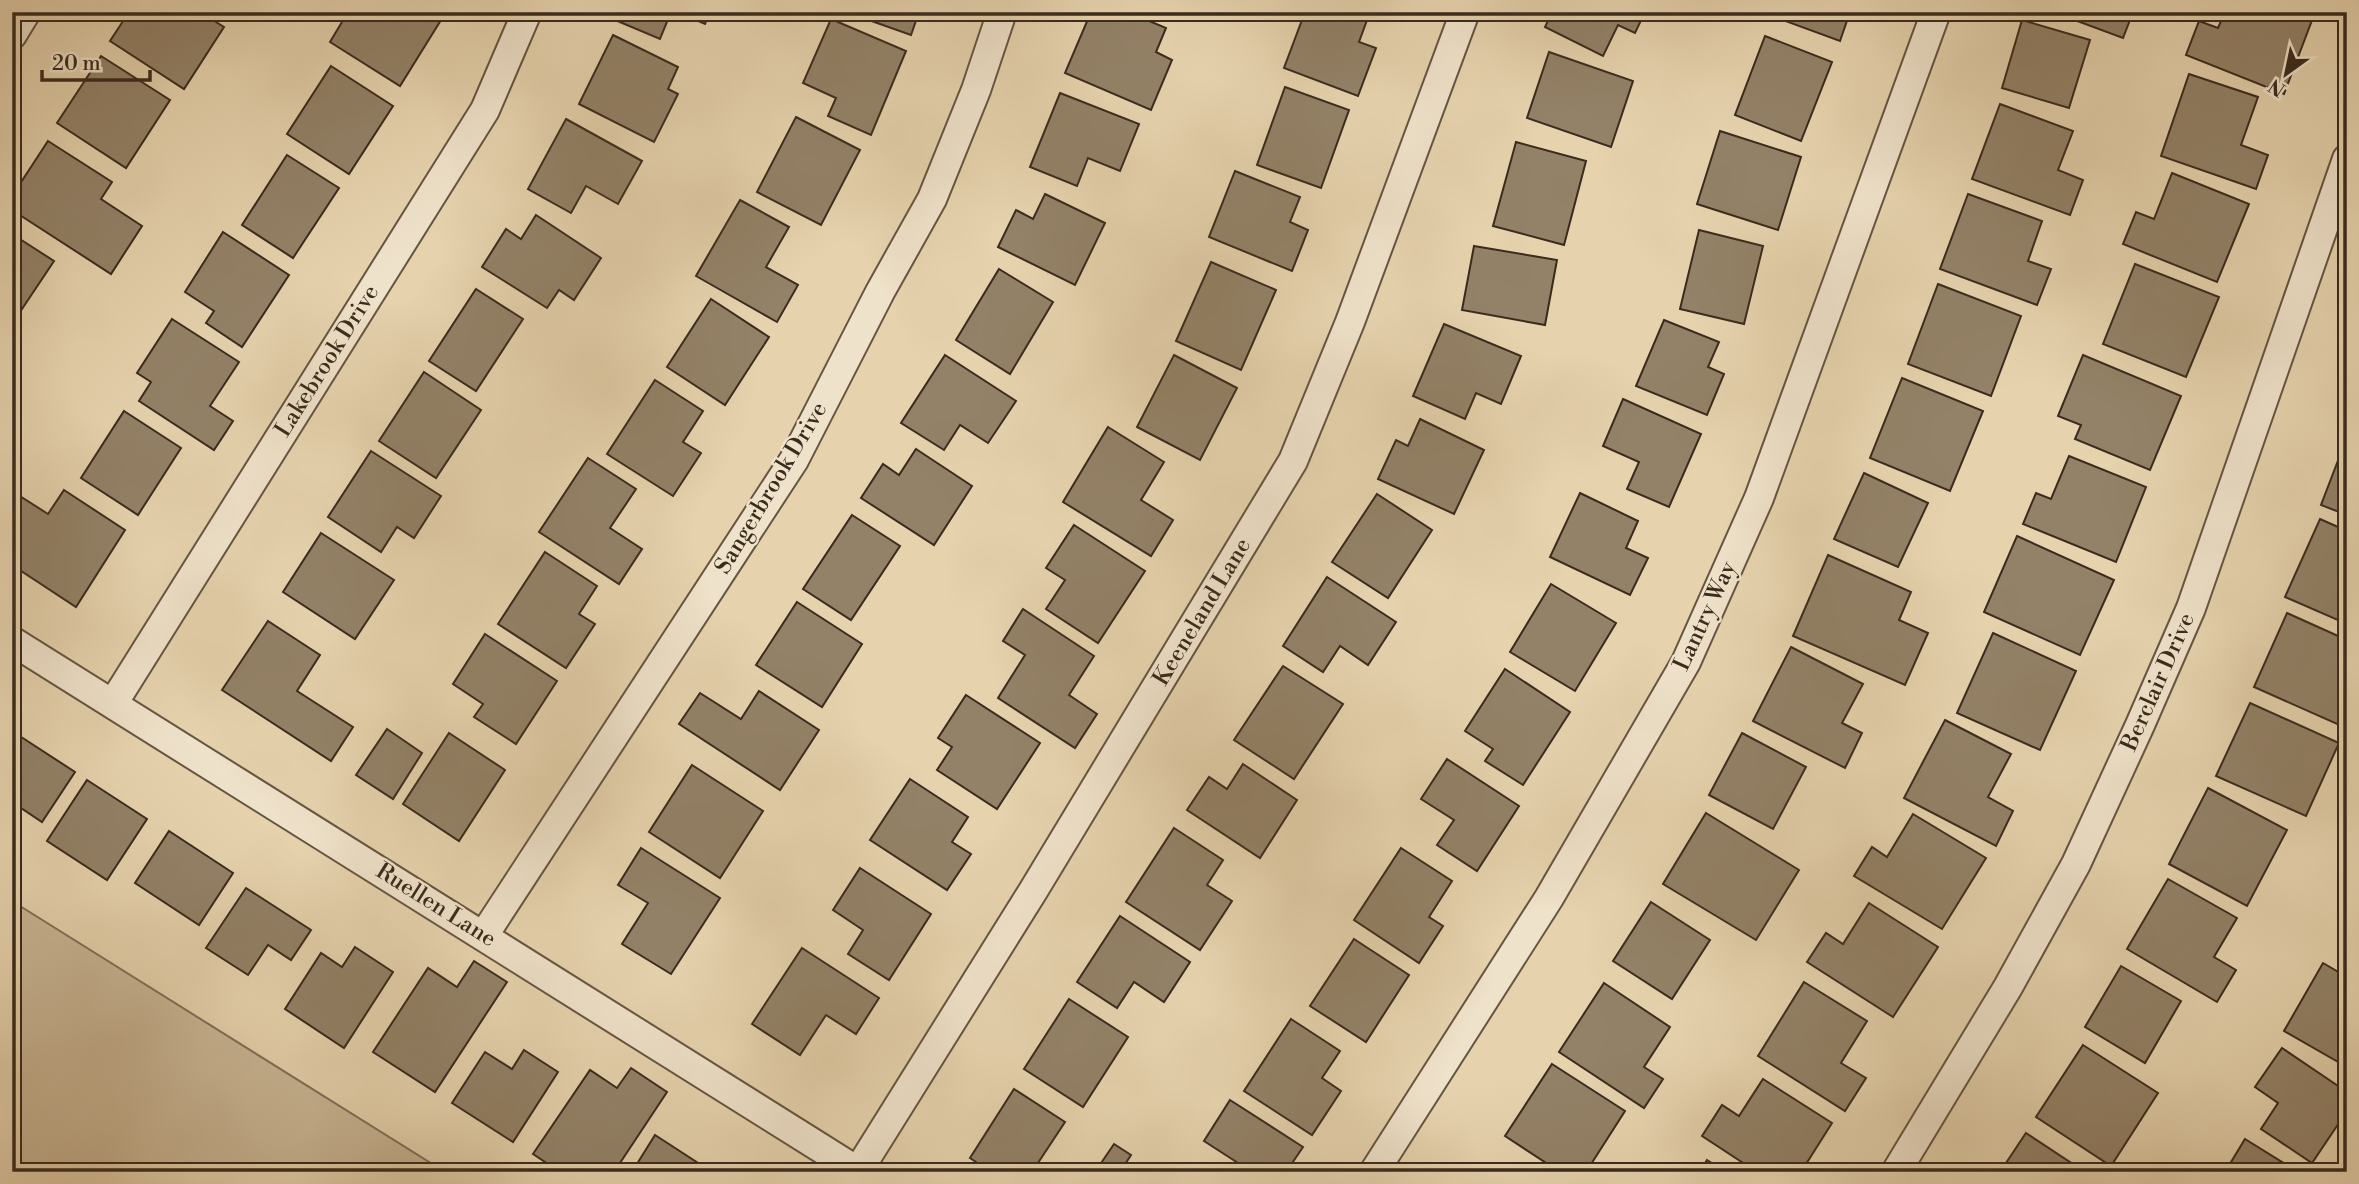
<svg xmlns="http://www.w3.org/2000/svg" width="2359" height="1184" viewBox="0 0 2359 1184" font-family="'Libre Bodoni',serif">
	<style>
		.green { fill: #c9b695; stroke: #827059; stroke-width: 2 }
		.building { fill: #938268; stroke: #3a2b1d; stroke-width: 2 }
		.lines { fill: none; stroke-linecap: round; stroke-linejoin: round }
		.street-casing { stroke: #655541; stroke-width: 32 }
		.street { stroke: #efe2ca; stroke-width: 28 }
		.labels { text-anchor: middle; dominant-baseline: central; stroke-width: 5; stroke-linejoin: round; paint-order: stroke }
		.street-label { font-size: 23px; fill: #3a2b1d; stroke: #efe2ca }
	</style>
	<rect width="100%" height="100%" fill="#e6d3ae"/>
	<filter id="stains"><feTurbulence type="fractalNoise" baseFrequency=".00286" numOctaves="4"/><feColorMatrix values="0 0 0 0 .2 0 0 0 0 .09 0 0 0 0 .02 0 0 0 .5 -.17"/></filter>
	<radialGradient id="worn" r=".72"><stop offset=".6" stop-color="#630" stop-opacity="0"/><stop offset="1" stop-color="#630" stop-opacity=".3"/></radialGradient>
	<polygon class="green" points="12,901 445,1172 12,1172"/>
	<g class="building">
		<polygon points="129,12 147,14 149,12 200,12 224,27 184,89 110,41"/>
		<polygon points="348,12 446,12 400,86 330,42"/>
		<polygon points="619,12 671,12 660,39 615,20"/>
		<polygon points="678,12 710,12 705,24"/>
		<polygon points="846,12 919,12 911,35"/>
		<polygon points="1091,12 1128,12 1166,28 1156,52 1172,60 1151,110 1065,73"/>
		<polygon points="1305,12 1370,12 1359,42 1376,48 1358,96 1284,68"/>
		<polygon points="1552,12 1645,12 1635,33 1618,25 1603,56 1545,27"/>
		<polygon points="1773,12 1850,12 1840,41 1772,16"/>
		<polygon points="2053,12 2133,12 2123,38"/>
		<polygon points="2225,12 2308,12 2314,15 2284,94 2186,55 2199,21 2218,28"/>
		<polygon points="831,19 906,51 871,135 828,116 836,98 803,83"/>
		<polygon points="2022,20 2090,40 2069,108 2002,88"/>
		<polygon points="613,35 678,67 668,89 678,94 654,142 579,104"/>
		<polygon points="1765,36 1832,62 1801,141 1735,115"/>
		<polygon points="1549,52 1633,81 1611,147 1527,118"/>
		<polygon points="101,56 170,100 126,168 57,123"/>
		<polygon points="331,66 393,106 349,174 287,134"/>
		<polygon points="2189,74 2258,97 2241,145 2268,155 2256,189 2161,156"/>
		<polygon points="1285,87 1349,110 1321,188 1257,165"/>
		<polygon points="1060,93 1139,124 1120,171 1088,158 1077,186 1030,167"/>
		<polygon points="2000,104 2073,131 2058,170 2083,180 2070,215 1972,179"/>
		<polygon points="796,117 860,150 821,225 757,192"/>
		<polygon points="566,119 642,161 618,204 586,186 571,213 528,189"/>
		<polygon points="1720,131 1801,157 1778,230 1697,204"/>
		<polygon points="48,141 112,182 101,199 142,226 111,274 12,210 12,196"/>
		<polygon points="1516,142 1586,161 1564,245 1493,226"/>
		<polygon points="287,155 339,188 293,258 242,225"/>
		<polygon points="1235,171 1300,197 1290,222 1308,230 1292,271 1209,237"/>
		<polygon points="2172,173 2249,204 2217,282 2123,244 2136,212 2154,219"/>
		<polygon points="1045,194 1105,223 1075,285 998,247 1016,210 1033,219"/>
		<polygon points="1968,194 2042,221 2028,261 2051,269 2037,305 1940,269"/>
		<polygon points="740,200 789,227 766,267 798,285 777,322 696,276"/>
		<polygon points="536,215 601,258 574,300 559,290 547,308 482,267 506,229 521,239"/>
		<polygon points="1699,230 1763,246 1744,324 1680,309"/>
		<polygon points="223,232 289,275 242,347 206,323 214,311 185,292"/>
		<polygon points="12,234 54,261 12,324"/>
		<polygon points="1474,246 1557,260 1545,325 1462,310"/>
		<polygon points="1211,262 1276,290 1241,370 1176,341"/>
		<polygon points="2135,264 2219,297 2186,377 2103,344"/>
		<polygon points="999,269 1053,302 1010,374 956,340"/>
		<polygon points="1938,284 2021,316 1991,396 1908,364"/>
		<polygon points="476,289 523,319 476,391 429,361"/>
		<polygon points="711,299 769,337 725,405 667,367"/>
		<polygon points="172,319 239,362 210,406 233,421 214,450 139,401 151,382 137,373"/>
		<polygon points="1664,320 1719,342 1708,367 1724,374 1707,415 1636,386"/>
		<polygon points="1444,324 1521,356 1501,404 1476,393 1465,419 1413,396"/>
		<polygon points="945,355 1016,401 988,443 960,425 944,450 901,423"/>
		<polygon points="1174,355 1237,388 1200,460 1137,427"/>
		<polygon points="2083,355 2181,396 2150,470 2075,439 2081,425 2058,416"/>
		<polygon points="424,372 481,410 436,478 379,441"/>
		<polygon points="1902,378 1983,411 1950,491 1870,458"/>
		<polygon points="655,380 703,411 683,442 701,453 673,496 607,454"/>
		<polygon points="1623,399 1701,434 1669,507 1627,489 1639,462 1603,446"/>
		<polygon points="124,411 181,448 138,515 81,478"/>
		<polygon points="1420,419 1484,450 1454,514 1378,479 1396,440 1408,446"/>
		<polygon points="1108,427 1164,462 1141,500 1173,520 1151,556 1063,502"/>
		<polygon points="2347,437 2347,515 2321,505"/>
		<polygon points="916,449 972,486 934,545 861,498 883,464 899,475"/>
		<polygon points="371,451 441,496 414,538 397,527 381,552 328,517"/>
		<polygon points="2069,456 2146,487 2116,562 2023,524 2036,493 2051,499"/>
		<polygon points="588,458 636,489 610,528 642,549 619,584 539,532"/>
		<polygon points="1864,473 1928,503 1898,567 1834,539"/>
		<polygon points="64,490 125,530 76,607 12,565 12,491 48,514"/>
		<polygon points="1580,493 1638,521 1626,548 1648,558 1630,595 1550,557"/>
		<polygon points="1377,494 1432,530 1388,598 1332,562"/>
		<polygon points="852,515 900,546 851,620 803,589"/>
		<polygon points="2320,519 2347,531 2347,624 2285,597"/>
		<polygon points="1074,525 1145,571 1098,643 1046,609 1065,580 1046,568"/>
		<polygon points="321,533 394,580 355,639 283,592"/>
		<polygon points="2017,536 2114,580 2080,655 1984,612"/>
		<polygon points="545,552 597,586 579,614 595,624 566,668 498,624"/>
		<polygon points="1828,555 1911,592 1899,620 1928,633 1905,685 1793,636"/>
		<polygon points="1327,577 1396,622 1368,665 1340,646 1323,672 1283,646"/>
		<polygon points="1551,584 1616,623 1575,691 1510,652"/>
		<polygon points="797,602 862,644 822,707 756,665"/>
		<polygon points="1023,609 1094,656 1069,695 1097,714 1075,748 998,698 1025,655 1003,641"/>
		<polygon points="2287,613 2347,640 2347,675 2341,687 2347,689 2347,722 2344,727 2254,687"/>
		<polygon points="268,621 320,655 297,691 353,727 331,761 222,690"/>
		<polygon points="1993,633 2076,671 2040,750 1957,713"/>
		<polygon points="485,634 557,681 516,744 474,717 483,704 453,684"/>
		<polygon points="1791,647 1863,684 1842,723 1862,733 1845,768 1753,721"/>
		<polygon points="1283,666 1343,704 1294,779 1234,740"/>
		<polygon points="1505,669 1570,712 1523,785 1485,761 1493,749 1465,731"/>
		<polygon points="759,691 819,730 780,790 679,724 700,693 741,719"/>
		<polygon points="966,695 1040,743 997,809 937,770 952,747 938,738"/>
		<polygon points="2250,703 2339,743 2306,816 2216,776"/>
		<polygon points="1945,720 2011,754 1988,797 2013,811 1996,846 1904,798"/>
		<polygon points="387,729 422,753 393,799 356,775"/>
		<polygon points="12,731 75,772 42,822 12,802"/>
		<polygon points="449,733 505,770 459,841 403,804"/>
		<polygon points="1742,733 1806,767 1773,829 1709,795"/>
		<polygon points="1447,759 1519,806 1477,871 1437,845 1454,820 1421,799"/>
		<polygon points="1243,764 1297,800 1260,858 1187,810 1209,777 1227,789"/>
		<polygon points="692,765 763,811 720,878 649,832"/>
		<polygon points="910,779 968,817 952,842 971,854 947,890 870,840"/>
		<polygon points="87,780 147,819 107,880 47,841"/>
		<polygon points="2208,788 2287,830 2247,906 2169,864"/>
		<polygon points="1706,813 1799,870 1756,940 1663,884"/>
		<polygon points="1913,814 1986,858 1942,929 1854,876 1872,847 1887,857"/>
		<polygon points="1174,828 1223,860 1207,885 1232,901 1200,950 1126,902"/>
		<polygon points="169,831 233,873 199,925 135,883"/>
		<polygon points="641,848 720,898 671,974 622,944 648,903 618,885"/>
		<polygon points="1401,848 1452,881 1429,917 1443,926 1419,963 1354,920"/>
		<polygon points="860,868 931,914 889,980 848,954 863,930 833,910"/>
		<polygon points="2168,879 2237,918 2214,957 2236,970 2217,1002 2127,949"/>
		<polygon points="246,888 311,930 291,960 268,945 248,975 206,948"/>
		<polygon points="1651,902 1710,940 1672,999 1613,961"/>
		<polygon points="1869,903 1938,947 1893,1017 1807,962 1826,933 1843,944"/>
		<polygon points="1120,916 1190,962 1164,1002 1134,982 1117,1008 1077,982"/>
		<polygon points="1354,939 1409,975 1366,1042 1310,1006"/>
		<polygon points="355,947 393,972 344,1048 285,1009 321,953 342,967"/>
		<polygon points="802,948 879,998 856,1034 826,1015 800,1055 752,1024"/>
		<polygon points="474,961 507,982 435,1092 373,1052 428,968 457,987"/>
		<polygon points="2323,963 2347,977 2347,1067 2284,1031"/>
		<polygon points="2121,966 2181,1001 2145,1063 2085,1027"/>
		<polygon points="1804,982 1867,1021 1841,1063 1866,1078 1845,1111 1758,1056"/>
		<polygon points="1604,983 1670,1027 1644,1067 1663,1079 1644,1108 1559,1052"/>
		<polygon points="1069,999 1128,1037 1083,1107 1024,1069"/>
		<polygon points="1291,1019 1340,1051 1322,1078 1341,1091 1312,1135 1244,1091"/>
		<polygon points="2083,1045 2158,1093 2111,1166 2036,1117"/>
		<polygon points="2282,1048 2347,1092 2347,1111 2312,1163 2261,1129 2278,1103 2255,1087"/>
		<polygon points="524,1050 558,1072 513,1142 452,1103 485,1052 512,1069"/>
		<polygon points="1552,1064 1625,1111 1586,1172 1560,1172 1505,1136"/>
		<polygon points="631,1068 667,1092 614,1172 560,1172 533,1154 590,1070 617,1088"/>
		<polygon points="1763,1079 1832,1123 1801,1172 1757,1172 1702,1136 1722,1105 1739,1116"/>
		<polygon points="1014,1089 1065,1122 1032,1172 991,1172 970,1158"/>
		<polygon points="1230,1100 1303,1147 1286,1172 1232,1172 1238,1163 1204,1141"/>
		<polygon points="2026,1133 2085,1172 2000,1172"/>
		<polygon points="655,1135 712,1172 632,1172"/>
		<polygon points="2245,1139 2298,1172 2225,1172"/>
		<polygon points="1114,1144 1131,1155 1120,1172 1095,1172"/>
		<polygon points="1707,1160 1726,1172 1700,1172"/>
		<polygon points="1518,1164 1530,1172 1513,1172"/>
	</g>
	<g class="lines">
		<defs>
			<g id="street">
				<polyline points="12,35 26,12"/>
				<polyline points="12,641 859,1172"/>
				<polyline points="114,702 485,110 527,12"/>
				<polyline points="484,935 794,460 880,292 932,199 976,90 1002,12"/>
				<polyline points="858,1171 1033,891 1293,461 1350,322 1465,12"/>
				<polyline points="1374,1172 1549,898 1686,662 1759,498 1936,12"/>
				<polyline points="1896,1172 2008,987 2076,864 2140,725 2191,608 2347,159"/>
			</g>
		</defs>
		<use href="#street" class="street-casing"/>
		<use href="#street" class="street"/>
	</g>
	<g class="labels">
		<g class="street-label">
			<text transform="translate(327 361) rotate(-58)">Lakebrook Drive</text>
			<text transform="translate(771 488) rotate(-59)">Sangerbrook Drive</text>
			<text transform="translate(1202 612) rotate(-59)">Keeneland Lane</text>
			<text transform="translate(1705 616) rotate(-65)">Lantry Way</text>
			<text transform="translate(2158 682) rotate(-66)">Berclair Drive</text>
			<text transform="translate(436 905) rotate(32)">Ruellen Lane</text>
		</g>
	</g>
	<rect width="2359" height="1184" fill="none" stroke="#e6d3ae" stroke-width="42"/>
	<rect x="14" y="14" width="2331" height="1156" fill="none" stroke="#3a2b1d" stroke-width="3.5"/>
	<rect x="21" y="21" width="2317" height="1142" fill="none" stroke="#3a2b1d" stroke-width="2"/>
	<g transform="translate(2286 74) rotate(213)" stroke="#efe2ca" stroke-width="5" paint-order="stroke">
	<path d="M0-5L12 26L0 18L-12 26Z" fill="#3a2b1d"/>
	<text y="-10" font-size="19" font-weight="bold" text-anchor="middle" fill="#3a2b1d">N</text>
	</g>
	<path d="M42 70v10h108v-10" fill="none" stroke="#3a2b1d" stroke-width="3.5"/>
	<text x="52" y="70" font-size="21" fill="#3a2b1d" stroke="#efe2ca" stroke-width="5" paint-order="stroke">20 m</text>
	<rect width="100%" height="100%" filter="url(#stains)"/>
	<rect width="100%" height="100%" fill="url(#worn)"/>
</svg>
